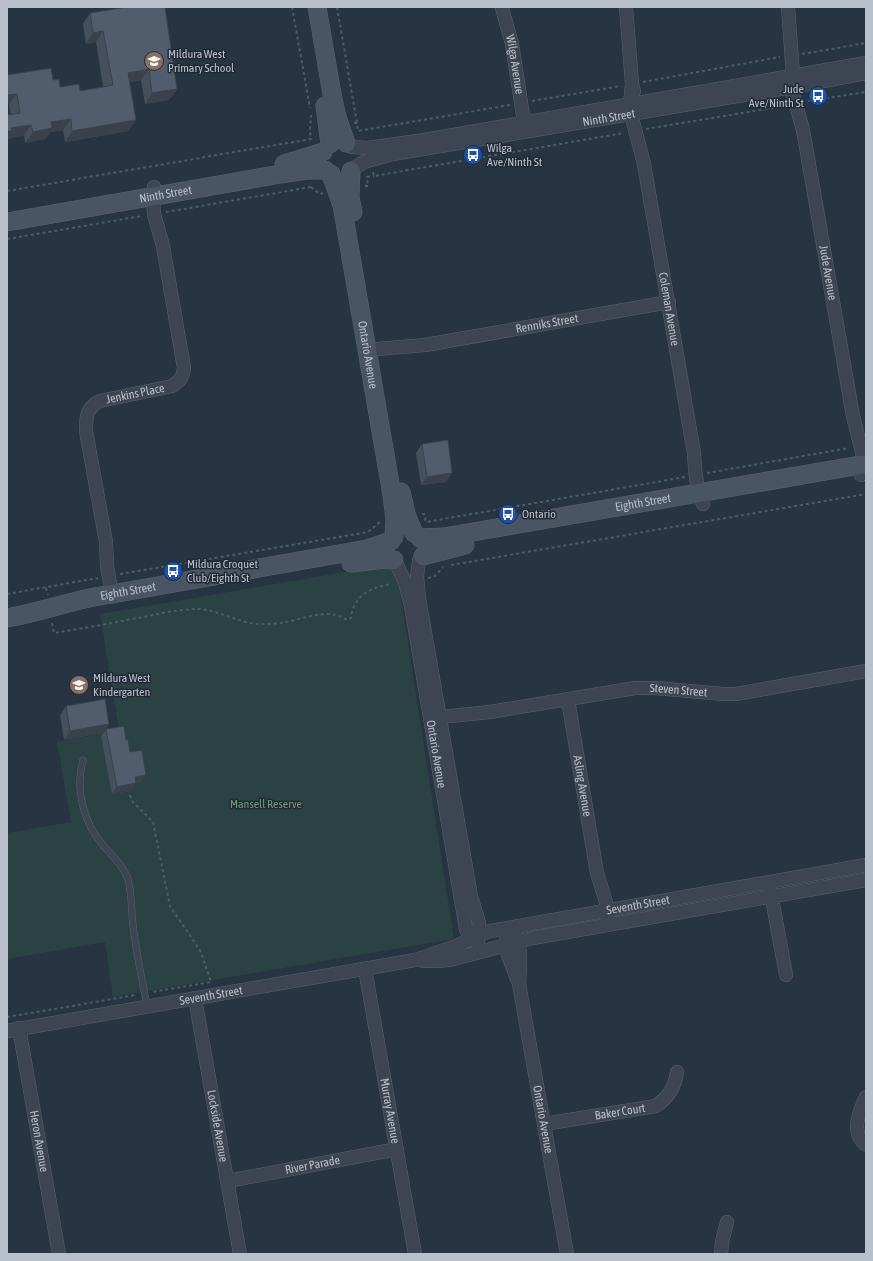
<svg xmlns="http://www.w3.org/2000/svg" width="873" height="1261" viewBox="0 0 873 1261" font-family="'Asap Condensed',sans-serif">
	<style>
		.green { fill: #2a4243 }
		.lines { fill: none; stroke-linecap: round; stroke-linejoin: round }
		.lane-casing { stroke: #59636e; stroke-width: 7 }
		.street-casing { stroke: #59636e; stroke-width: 14 }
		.secondary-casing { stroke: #59636e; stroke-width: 19 }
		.path { stroke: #4a5f61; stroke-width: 2; stroke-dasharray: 3 3; stroke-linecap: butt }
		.lane { stroke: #3c4551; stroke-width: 6 }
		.street { stroke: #3c4551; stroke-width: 13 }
		.secondary { stroke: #4a5564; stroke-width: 18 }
		.wall { fill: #46505d }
		.shaded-wall { fill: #39414c }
		.building { fill: #515d6c; stroke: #39414c }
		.labels { text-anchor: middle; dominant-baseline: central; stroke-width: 3; stroke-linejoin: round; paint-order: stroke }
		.poi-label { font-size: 12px; fill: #b8c0cb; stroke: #202a36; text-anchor: start }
		.street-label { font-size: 12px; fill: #b8c0cb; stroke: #202a36 }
		.park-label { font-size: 12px; fill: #719b78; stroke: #202a36 }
	</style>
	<rect width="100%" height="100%" fill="#273441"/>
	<path class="green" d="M379,566C391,567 392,568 398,578L454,939L113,997L105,942L7,959V833L71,822L57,742L119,730L100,614Z"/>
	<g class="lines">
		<defs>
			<path id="lane" d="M83,760C75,788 83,822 103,845C112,856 123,865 128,879C132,894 131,910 133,925C136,952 142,979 147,1006"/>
			<g id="street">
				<polyline points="626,7 632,84 634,91"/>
				<path id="s1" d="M788,7L793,75L791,87L803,130L853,416L865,464L861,475"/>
				<path id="s2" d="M502,8L512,44L524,122"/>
				<path id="s3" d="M632,84L630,104L631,114L644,164L694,453C695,471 696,487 703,504"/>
				<polyline points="352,147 368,148 424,140 866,63"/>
				<path id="s4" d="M353,169L364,162L393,154L798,86L866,73"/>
				<path id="s5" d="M377,349L425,345L669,302"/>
				<polyline points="419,561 417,576 419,598 471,896 479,923 477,942"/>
				<path id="s6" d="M396,563L405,582L411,606L466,929L468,934L478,943"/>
				<path id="s7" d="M112,594L107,566L106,542L86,431C86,417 86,408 100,401L172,386C180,381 183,377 184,368L163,246L154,214L153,197L154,187"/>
				<path id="s8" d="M568,700L597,873L606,902L607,918"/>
				<path id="s9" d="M431,722L441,717L490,712L635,688H655L723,694H736L866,671"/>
				<polyline points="770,888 786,975"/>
				<path id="s10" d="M516,935C522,951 520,967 519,984L567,1254"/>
				<polyline points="507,936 505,947 517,979"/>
				<polyline points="423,961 435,961 450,960 533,938 866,880"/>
				<path id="s11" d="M365,969L415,1254"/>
				<path id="s12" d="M195,998L240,1254"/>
				<path id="s13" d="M19,1028L59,1254"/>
				<path id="s14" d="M7,1031L415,960L456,946L479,935L490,931L866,865"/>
				<path d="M866,1097C859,1112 850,1133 866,1145"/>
				<path id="s15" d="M544,1124L656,1106C668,1098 675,1087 677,1072"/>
				<path id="s16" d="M228,1181L397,1149"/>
				<polyline points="721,1254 722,1242 727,1222"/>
			</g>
			<g id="secondary">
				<polyline points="317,7 333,100 337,117 346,143"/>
				<polyline points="325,106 330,144"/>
				<polyline points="284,164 323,152"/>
				<polyline points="351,171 350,197 353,212"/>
				<path id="s17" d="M331,174L342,205L392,495L395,519L394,537"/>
				<path id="s18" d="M7,222L275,175L307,170H325"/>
				<polyline points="401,492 407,517 414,533"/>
				<path id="s19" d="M420,538L444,537L866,464"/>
				<polyline points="423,556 465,545"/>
				<polyline points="351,563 385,559 394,560"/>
				<path id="s20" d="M7,618C35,613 62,604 89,598L367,549L391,541"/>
			</g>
		</defs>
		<use href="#lane" class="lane-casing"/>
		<use href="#street" class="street-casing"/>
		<use href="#secondary" class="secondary-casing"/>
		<g class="path">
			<polyline points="292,7 310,108"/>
			<polyline points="337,7 357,123"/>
			<polyline points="802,54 866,43"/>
			<polyline points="643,82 780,57"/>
			<polyline points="532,101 621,86"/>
			<polyline points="808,101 866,92"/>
			<polyline points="354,123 357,123 358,131 510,105"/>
			<polyline points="646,129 784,106"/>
			<polyline points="373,172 374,176 624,133"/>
			<polyline points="365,186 368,186 367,177 374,176"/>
			<polyline points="311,187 320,194 323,193"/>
			<polyline points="7,191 311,139 310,131 311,115"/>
			<polyline points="166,212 311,187 310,184"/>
			<polyline points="7,239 142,216"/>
			<polyline points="707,473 849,448"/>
			<polyline points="422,514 424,514 426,522 685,477"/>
			<polyline points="451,565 866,494"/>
			<polyline points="120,574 368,532 380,522"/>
			<polyline points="428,578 435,576 443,567"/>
			<polyline points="46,588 48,595"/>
			<polyline points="7,594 98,578"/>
			<path d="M52,623L54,633C78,629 103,625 127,620C151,616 174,609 199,609C220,610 239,624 261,624C268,624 276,624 282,623C304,619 327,607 347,620L351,618C353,595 372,587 392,584"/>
			<polyline points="130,795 133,802 153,822 170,906 201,952 211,982 152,992"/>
			<polyline points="7,1017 136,995"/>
		</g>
		<use href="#lane" class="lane"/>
		<use href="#street" class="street"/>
		<use href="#secondary" class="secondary"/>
	</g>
	<g class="wall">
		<polygon points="90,13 177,89 169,100 145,104 141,80 129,82 136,120 128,131 65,142 63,130 50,132 45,139 25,143 24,136 11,115 9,104 7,75 53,80 60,87 80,91 103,87 96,42 86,44 83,24"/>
		<polygon points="422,444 452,473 446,482 421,485 416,453"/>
		<polygon points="66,706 103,733 64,740 60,715"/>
		<polygon points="106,729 126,740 141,782 136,783 131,791 112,794 101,736"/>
	</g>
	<g class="shaded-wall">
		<polygon points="103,31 96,42 86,44 93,33"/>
		<polygon points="149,69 141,80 120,84 128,73"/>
		<polygon points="177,89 169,100 145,104 152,93"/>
		<polygon points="17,94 9,104 7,105 7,95"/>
		<polygon points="71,119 63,130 50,132 45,139 25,143 33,132 51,122"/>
		<polygon points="136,120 128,131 65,142 72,131"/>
		<polygon points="31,125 24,136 7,139 7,131 11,128"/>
		<polygon points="452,473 446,482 421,485 427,477"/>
		<polygon points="109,724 103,733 64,740 70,731"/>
		<polygon points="146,775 141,782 130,784 135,777"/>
		<polygon points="136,783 131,791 112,794 117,787"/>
	</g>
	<g class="building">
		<polygon points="127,7 165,7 177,89 152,93 149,69 128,73 136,120 72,131 71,119 51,122 52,128 33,132 31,125 11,128 12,131 7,131 7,115 20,113 17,94 7,95 7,75 51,68 53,80 59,79 60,87 79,84 80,91 113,85 103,31 93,33 90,13"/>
		<polygon points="448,440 452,473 427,477 422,444"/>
		<polygon points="105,699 109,724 70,731 66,706"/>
		<polygon points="124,726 126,740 128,739 130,752 142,750 146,775 135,777 136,783 117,787 106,729"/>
	</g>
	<defs>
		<symbol id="school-disc" viewBox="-11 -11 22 22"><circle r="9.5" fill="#8d6e63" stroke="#202a36"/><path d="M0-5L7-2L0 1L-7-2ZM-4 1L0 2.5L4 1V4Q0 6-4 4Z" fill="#fff"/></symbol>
		<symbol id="bus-disc" viewBox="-11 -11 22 22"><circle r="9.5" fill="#1a4fb4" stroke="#202a36"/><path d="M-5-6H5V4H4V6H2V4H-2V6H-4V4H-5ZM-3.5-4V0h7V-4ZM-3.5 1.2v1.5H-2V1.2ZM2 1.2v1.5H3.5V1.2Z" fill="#fff"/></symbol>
	</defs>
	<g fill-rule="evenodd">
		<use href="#school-disc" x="143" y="50" width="22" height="22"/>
		<use href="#bus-disc" x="807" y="85" width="22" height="22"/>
		<use href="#bus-disc" x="462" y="144" width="22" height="22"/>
		<use href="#bus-disc" x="497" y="503" width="22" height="22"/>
		<use href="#bus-disc" x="162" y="560" width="22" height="22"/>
		<use href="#school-disc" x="68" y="674" width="22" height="22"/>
	</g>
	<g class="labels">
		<g class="poi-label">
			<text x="168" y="54">Mildura West<tspan x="168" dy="14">Primary School</tspan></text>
			<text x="804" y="89" text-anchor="end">Jude<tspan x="804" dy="14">Ave/Ninth St</tspan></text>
			<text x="487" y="148">Wilga<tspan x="487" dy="14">Ave/Ninth St</tspan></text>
			<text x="522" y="514">Ontario</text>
			<text x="187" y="564">Mildura Croquet<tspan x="187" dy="14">Club/Eighth St</tspan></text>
			<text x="93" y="678">Mildura West<tspan x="93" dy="14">Kindergarten</tspan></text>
		</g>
		<g class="street-label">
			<text stroke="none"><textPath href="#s2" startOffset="58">Wilga Avenue</textPath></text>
			<text stroke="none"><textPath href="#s4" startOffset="262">Ninth Street</textPath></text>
			<text stroke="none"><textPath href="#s18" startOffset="161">Ninth Street</textPath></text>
			<text stroke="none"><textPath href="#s1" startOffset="270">Jude Avenue</textPath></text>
			<text stroke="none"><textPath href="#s3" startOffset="229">Coleman Avenue</textPath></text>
			<text stroke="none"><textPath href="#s5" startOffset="172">Renniks Street</textPath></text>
			<text stroke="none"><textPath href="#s17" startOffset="185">Ontario Avenue</textPath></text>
			<text stroke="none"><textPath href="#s7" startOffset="237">Jenkins Place</textPath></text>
			<text stroke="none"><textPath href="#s19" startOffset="226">Eighth Street</textPath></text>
			<text stroke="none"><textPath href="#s20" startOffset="124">Eighth Street</textPath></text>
			<text stroke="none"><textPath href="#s9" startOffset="251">Steven Street</textPath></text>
			<text stroke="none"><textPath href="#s6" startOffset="196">Ontario Avenue</textPath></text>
			<text stroke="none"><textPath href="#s8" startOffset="87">Asling Avenue</textPath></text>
			<text stroke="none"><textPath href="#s14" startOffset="645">Seventh Street</textPath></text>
			<text stroke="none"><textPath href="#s14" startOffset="207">Seventh Street</textPath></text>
			<text stroke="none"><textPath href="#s11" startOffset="144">Murray Avenue</textPath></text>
			<text stroke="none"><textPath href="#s15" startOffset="77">Baker Court</textPath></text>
			<text stroke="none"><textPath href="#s10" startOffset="187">Ontario Avenue</textPath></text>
			<text stroke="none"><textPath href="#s12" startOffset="130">Lockside Avenue</textPath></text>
			<text stroke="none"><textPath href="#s13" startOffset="115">Heron Avenue</textPath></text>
			<text stroke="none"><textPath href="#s16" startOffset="86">River Parade</textPath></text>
		</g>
		<g class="park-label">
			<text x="266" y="804">Mansell Reserve</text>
		</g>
	</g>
	<rect width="873" height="1261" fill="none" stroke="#b8c0cb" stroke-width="16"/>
</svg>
